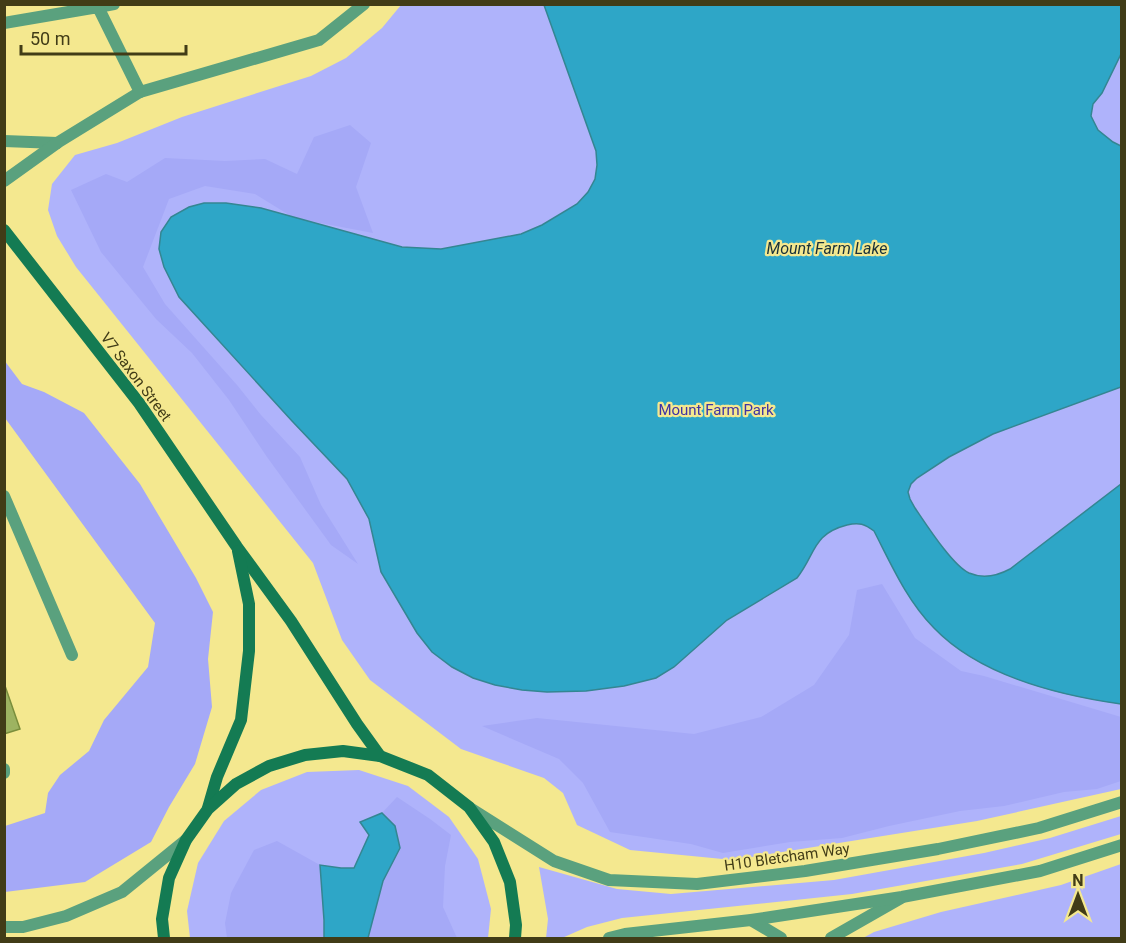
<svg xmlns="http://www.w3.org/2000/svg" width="1126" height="943" viewBox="0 0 1126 943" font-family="Roboto,sans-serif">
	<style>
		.green { fill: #afb3fb }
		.forest { fill: #a5a9f7 }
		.water { fill: #2ea6c7; stroke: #348692; stroke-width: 1.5 }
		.building { fill: #9db361; stroke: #7a8e3c; stroke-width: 1.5 }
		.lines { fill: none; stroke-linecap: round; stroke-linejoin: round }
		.service { stroke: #5aa17e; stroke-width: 12 }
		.minor { stroke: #5aa17e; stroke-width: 12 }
		.tertiary { stroke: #5aa17e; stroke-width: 12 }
		.secondary { stroke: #147b53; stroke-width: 12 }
		.labels { text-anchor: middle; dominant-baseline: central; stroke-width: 4.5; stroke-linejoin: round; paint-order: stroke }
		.street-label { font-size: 15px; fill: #413c17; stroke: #f4e88f }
		.park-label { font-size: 15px; fill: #4134a3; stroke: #f4e88f }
		.water-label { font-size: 16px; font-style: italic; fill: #193139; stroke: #f4e88f }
	</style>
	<rect width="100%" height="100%" fill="#f4e88f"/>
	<g class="green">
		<polygon points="401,5 1121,5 1121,789 977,821 733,860 630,850 577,825 563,793 544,778 461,749 370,680 342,640 313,563 76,267 57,236 48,210 52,184 75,155 117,143 182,117 311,76 346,58 382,28"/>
		<polygon points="359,770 408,786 449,817 478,859 491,909 488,938 190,938 187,911 198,863 224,821 261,790 307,772"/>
		<polygon points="1121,816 1121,834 1022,864 852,894 622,918 587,927 562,938 546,938 548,919 539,867 617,889 671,894 834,880 984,853 1050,838"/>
		<polygon points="1121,864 1121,938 863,938 874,932 941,912 1061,885"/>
	</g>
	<g class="forest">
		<polygon points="350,125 371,143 356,187 373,233 294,218 255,194 205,186 169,199 143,267 165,304 237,385 261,415 300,457 321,505 358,564 331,545 267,457 229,400 192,353 156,319 101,252 71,190 106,174 127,182 165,158 225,161 265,159 297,174 314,137"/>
		<polygon points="4,360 22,384 44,392 84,413 140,484 196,578 213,612 208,659 212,707 195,764 169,807 151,842 85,882 5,892 5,826 45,813 48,793 60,775 89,751 104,720 148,667 155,623 5,418"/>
		<polygon points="882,584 915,638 961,671 984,676 1121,717 1121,781 1097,789 1064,792 1004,806 960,811 889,826 842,838 790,842 723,853 691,844 610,832 583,783 559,759 482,726 537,718 694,734 761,717 814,685 849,635 857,590"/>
		<polygon points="397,797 430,819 451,835 445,866 443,907 457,938 368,938 383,881 400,848 395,826 382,813"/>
		<polygon points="277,841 320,865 324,920 324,938 227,938 225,923 231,893 254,850"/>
	</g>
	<g class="water">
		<path d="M544,5H1121V54L1102,93L1093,104L1091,116L1098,130L1113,142L1121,146V387L993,434L949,457L917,478L911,484L908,492L910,499L915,508C926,524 952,565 969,573C983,579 997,576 1010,569L1121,484V704C1057,695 980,676 934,628C907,601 891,564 874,531C865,524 859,522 847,525C812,534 816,554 797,578L727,620L674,667L656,678L624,686L586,691L547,692L522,690L495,685L473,678L452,667L432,652L417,633L381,572L369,519L347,479L292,421L179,297L164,267L159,249L161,232L171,217L189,207L204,203H226L261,208L402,247L441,249L521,234L542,225L577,204L588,192L595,179L597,165L596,151Z"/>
		<polygon points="382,813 395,826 400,848 383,881 368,938 324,938 324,920 320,865 341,868 354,868 369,835 360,822"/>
	</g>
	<polygon class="building" points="4,683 20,729 4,734"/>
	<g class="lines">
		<g class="service">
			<polyline points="98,7 114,4"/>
			<polyline points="4,23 98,7 140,92"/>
			<polyline points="4,496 72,655"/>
			<polyline points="4,769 4,773"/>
			<polyline points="751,920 781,938"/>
			<polyline points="831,938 901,898"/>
		</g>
		<g class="minor">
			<polyline points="4,141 57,143"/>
			<polyline points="4,181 57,143 140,92 319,40 364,4"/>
		</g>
		<g class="tertiary">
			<polyline points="470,808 554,861 609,880 697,884 805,871 938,849 1039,828 1122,802"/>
			<polyline points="4,927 23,927 66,916 122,892 186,840"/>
			<polyline points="609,938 625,934 751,920 902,897 1040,871 1122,845"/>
		</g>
		<g class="secondary">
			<polyline points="4,230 139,403 237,547 291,621 357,724 380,756"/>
			<polyline points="208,808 217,777 241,720 249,651 249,604 238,551"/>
			<polyline points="164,938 162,919 169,878 186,840 208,809 236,784 269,766 305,755 343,751 380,756 428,775 469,807 494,842 510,882 516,925 515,938"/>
		</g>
	</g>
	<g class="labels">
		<g class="street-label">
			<text transform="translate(136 377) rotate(53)">V7 Saxon Street</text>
			<text transform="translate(787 857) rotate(-8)">H10 Bletcham Way</text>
		</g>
		<g class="park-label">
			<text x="716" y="410">Mount Farm Park</text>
		</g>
		<g class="water-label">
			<text x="827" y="248">Mount Farm Lake</text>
		</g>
	</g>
	<rect width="1126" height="943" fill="none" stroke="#413c17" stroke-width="12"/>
	<g transform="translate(1078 895)" stroke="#f4e88f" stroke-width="4.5" paint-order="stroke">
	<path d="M0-4.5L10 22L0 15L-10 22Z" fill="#413c17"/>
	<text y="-9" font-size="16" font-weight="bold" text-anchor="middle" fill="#413c17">N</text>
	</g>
	<path d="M21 45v9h165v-9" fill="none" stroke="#413c17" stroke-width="3"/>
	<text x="30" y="45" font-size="18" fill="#413c17" stroke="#f4e88f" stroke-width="4.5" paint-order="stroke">50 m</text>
</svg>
